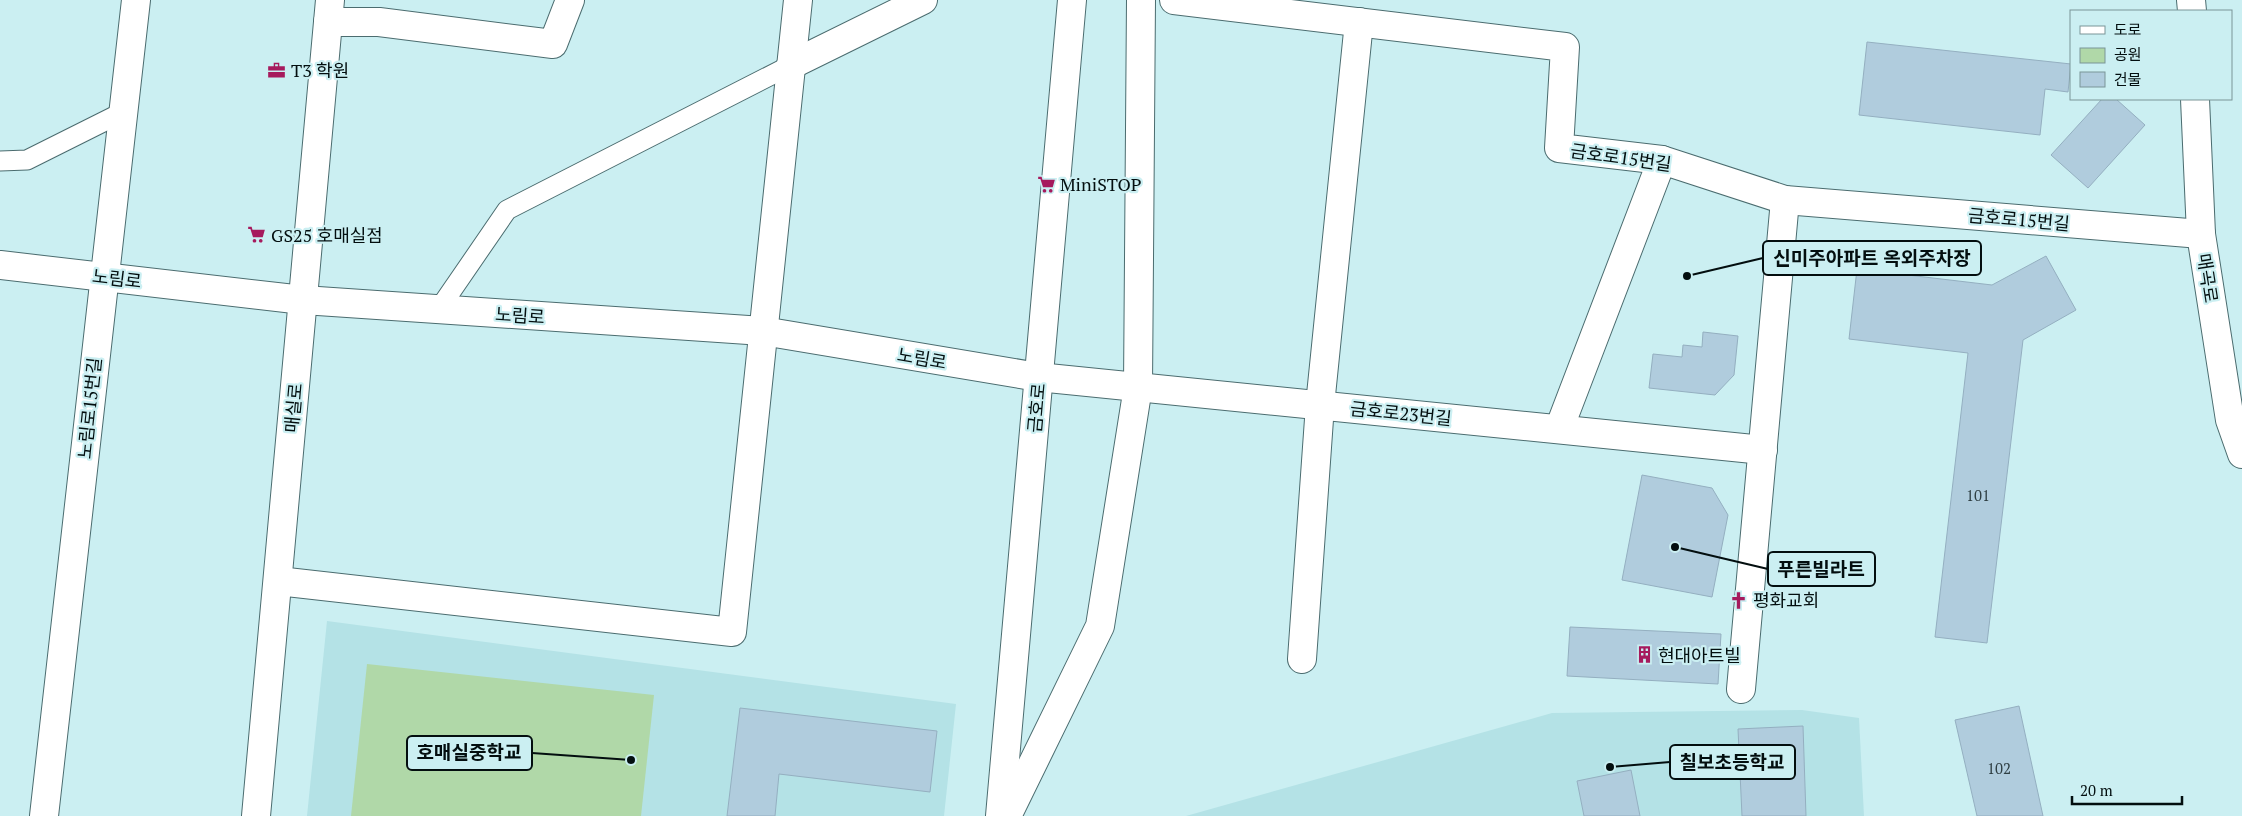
<svg xmlns="http://www.w3.org/2000/svg" width="2242" height="816" viewBox="0 0 2242 816" font-family="'PT Serif','Noto Sans KR',serif">
	<style>
		.built { fill: #b4e2e6 }
		.green { fill: #b0d8a8 }
		.building { fill: #b0ccdd; stroke: #94afc0 }
		.lines { fill: none; stroke-linecap: round; stroke-linejoin: round }
		.lane-casing { stroke: #4b6c6f; stroke-width: 21 }
		.street-casing { stroke: #4b6c6f; stroke-width: 30 }
		.secondary-casing { stroke: #4b6c6f; stroke-width: 30 }
		.lane { stroke: #fff; stroke-width: 19 }
		.street { stroke: #fff; stroke-width: 28 }
		.secondary { stroke: #fff; stroke-width: 28 }
		.labels { text-anchor: middle; dominant-baseline: central; stroke-width: 4.5; stroke-linejoin: round; paint-order: stroke }
		.number-label { font-size: 15px; fill: #2e3e42 }
		.poi-label { font-size: 18px; fill: #030e0f; stroke: #cbeff2; text-anchor: start }
		.street-label { font-size: 18px; fill: #030e0f; stroke: #cbeff2 }
		.leader { fill: none; stroke: #030e0f; stroke-width: 2 }
		.callout-dot { fill: #030e0f; stroke: #cbeff2; stroke-width: 2 }
		.callout { fill: #cbeff2; stroke: #030e0f; stroke-width: 2 }
		.callout-label { font-size: 19px; text-anchor: middle; font-weight: bold; fill: #030e0f }
	</style>
	<rect width="100%" height="100%" fill="#cbeff2"/>
	<g class="built">
		<polygon points="327,621 956,704 944,816 307,816"/>
		<polygon points="1802,710 1859,718 1864,816 1186,816 1552,713"/>
	</g>
	<polygon class="green" points="367,664 654,695 641,816 351,816"/>
	<g class="building">
		<polygon points="1867,42 2071,64 2068,92 2045,89 2040,135 1859,115"/>
		<polygon points="2102,99 2116,99 2145,125 2088,188 2051,155"/>
		<polygon points="2046,256 2076,310 2023,340 1987,643 1935,637 1968,353 1849,339 1857,269 1992,285"/>
		<polygon points="1703,332 1738,336 1734,375 1715,395 1649,388 1653,354 1682,357 1683,345 1702,347"/>
		<polygon points="1642,475 1712,488 1728,515 1712,597 1622,580"/>
		<polygon points="1570,627 1721,634 1718,684 1567,676"/>
		<polygon points="2019,706 2043,816 1977,816 1955,720"/>
		<polygon points="740,708 937,731 930,792 779,774 775,816 727,816"/>
		<polygon points="1803,726 1806,816 1742,816 1738,729"/>
		<polygon points="1631,770 1640,816 1584,816 1577,781"/>
	</g>
	<g class="lines">
		<defs>
			<g id="lane">
				<polyline points="0,161 27,160 123,112"/>
				<polyline points="439,309 507,210 791,65"/>
			</g>
			<g id="street">
				<polyline points="1174,0 1565,47 1559,148 1662,160 1785,200 2201,234"/>
				<polyline points="328,22 379,22 553,44 570,0"/>
				<polyline points="791,65 923,0"/>
				<polyline points="0,265 303,300 763,331 1038,377 1763,450"/>
				<polyline points="1559,429 1662,160"/>
				<polyline points="278,581 732,632 798,0"/>
				<polyline points="1302,659 1320,405 1359,22"/>
				<polyline points="1741,689 1785,200"/>
				<polyline points="44,816 136,0"/>
				<polyline points="1007,816 1100,626 1138,387 1141,0"/>
			</g>
			<g id="secondary">
				<polyline points="2191,0 2192,11"/>
				<polyline points="2195,99 2201,234 2230,420 2242,454"/>
				<polyline points="256,816 330,0"/>
				<polyline points="1000,816 1072,0"/>
			</g>
		</defs>
		<use href="#lane" class="lane-casing"/>
		<use href="#street" class="street-casing"/>
		<use href="#secondary" class="secondary-casing"/>
		<use href="#lane" class="lane"/>
		<use href="#street" class="street"/>
		<use href="#secondary" class="secondary"/>
	</g>
	<defs>
		<symbol id="office-bare" viewBox="-9 -9 18 18"><path d="M-6-3h4V-5.5h4V-3h4V5H-6ZM-1-4.5V-3h2v-1.5ZM-6 0V1H6V0Z" fill="#a61a5d" stroke="#cbeff2" stroke-width="2.5" paint-order="stroke"/></symbol>
		<symbol id="supermarket-bare" viewBox="-9 -9 18 18"><path d="M-6-5.5h2.5l.6 2H6L4.5 2H-2.5L-4.4-4H-6ZM-1.5 3.2a1.3 1.3 0 1 0 .1 0ZM3 3.2a1.3 1.3 0 1 0 .1 0Z" fill="#a61a5d" stroke="#cbeff2" stroke-width="2.5" paint-order="stroke"/></symbol>
		<symbol id="church-bare" viewBox="-9 -9 18 18"><path d="M-1.2-6h2.4v3.5h3.3v2.4h-3.3V6h-2.4V-.1h-3.3v-2.4h3.3Z" fill="#a61a5d" stroke="#cbeff2" stroke-width="2.5" paint-order="stroke"/></symbol>
		<symbol id="building-bare" viewBox="-9 -9 18 18"><path d="M-4-6H4V6H1V3H-1V6H-4ZM-2.5-4.3h1.7v1.8h-1.7ZM.8-4.3h1.7v1.8H.8ZM-2.5-1h1.7V.8h-1.7ZM.8-1h1.7V.8H.8Z" fill="#a61a5d" stroke="#cbeff2" stroke-width="2.5" paint-order="stroke"/></symbol>
	</defs>
	<g fill-rule="evenodd">
		<use href="#office-bare" x="264" y="58" width="25" height="25"/>
		<use href="#supermarket-bare" x="1034" y="172" width="25" height="25"/>
		<use href="#supermarket-bare" x="244" y="222" width="25" height="25"/>
		<use href="#church-bare" x="1726" y="588" width="25" height="25"/>
		<use href="#building-bare" x="1632" y="642" width="25" height="25"/>
	</g>
	<g class="labels">
		<g class="number-label">
			<text x="1978" y="495">101</text>
			<text x="1999" y="768">102</text>
		</g>
		<g class="poi-label">
			<text x="291" y="70">T3 학원</text>
			<text x="1060" y="184">MiniSTOP</text>
			<text x="271" y="235">GS25 호매실점</text>
			<text x="1753" y="600">평화교회</text>
			<text x="1658" y="655">현대아트빌</text>
		</g>
		<g class="street-label">
			<text transform="translate(1621 157) rotate(8)">금호로15번길</text>
			<text transform="translate(2019 219) rotate(5)">금호로15번길</text>
			<text transform="translate(117 278) rotate(7)">노림로</text>
			<text transform="translate(2208 278) rotate(81)">매곡로</text>
			<text transform="translate(520 315) rotate(4)">노림로</text>
			<text transform="translate(922 358) rotate(10)">노림로</text>
			<text transform="translate(89 408) rotate(-84)">노림로15번길</text>
			<text transform="translate(293 408) rotate(-85)">매실로</text>
			<text transform="translate(1036 408) rotate(-85)">금호로</text>
			<text transform="translate(1401 413) rotate(6)">금호로23번길</text>
		</g>
	</g>
	<path class="leader" d="M1687 276L1763 258M1675 547L1768 569M631 760L532 753M1610 767L1670 762"/>
	<g class="callout-dot">
		<circle cx="1687" cy="276" r="5"/>
		<circle cx="1675" cy="547" r="5"/>
		<circle cx="631" cy="760" r="5"/>
		<circle cx="1610" cy="767" r="5"/>
	</g>
	<g class="callout">
		<rect x="1763" y="241" width="218" height="34" rx="5"/>
		<rect x="1768" y="552" width="107" height="34" rx="5"/>
		<rect x="407" y="736" width="125" height="34" rx="5"/>
		<rect x="1670" y="745" width="125" height="34" rx="5"/>
	</g>
	<g class="callout-label">
		<text x="1872" y="265">신미주아파트 옥외주차장</text>
		<text x="1821" y="576">푸른빌라트</text>
		<text x="469" y="759">호매실중학교</text>
		<text x="1732" y="769">칠보초등학교</text>
	</g>
	<rect x="2070" y="10" width="162" height="90" fill="#cbeff2" stroke="#7b9597"/>
	<rect x="2080" y="26" width="25" height="8" fill="#ffffff" stroke="#7b9597"/>
	<text x="2114" y="35" font-size="15" fill="#030e0f">도로</text>
	<rect x="2080" y="48" width="25" height="15" fill="#b0d8a8" stroke="#7b9597"/>
	<text x="2114" y="60" font-size="15" fill="#030e0f">공원</text>
	<rect x="2080" y="72" width="25" height="15" fill="#b0ccdd" stroke="#7b9597"/>
	<text x="2114" y="85" font-size="15" fill="#030e0f">건물</text>
	<path d="M2072 796v8h110v-8" fill="none" stroke="#030e0f" stroke-width="2.5"/>
	<text x="2080" y="796" font-size="15" fill="#030e0f" stroke="#cbeff2" stroke-width="4" paint-order="stroke">20 m</text>
</svg>
